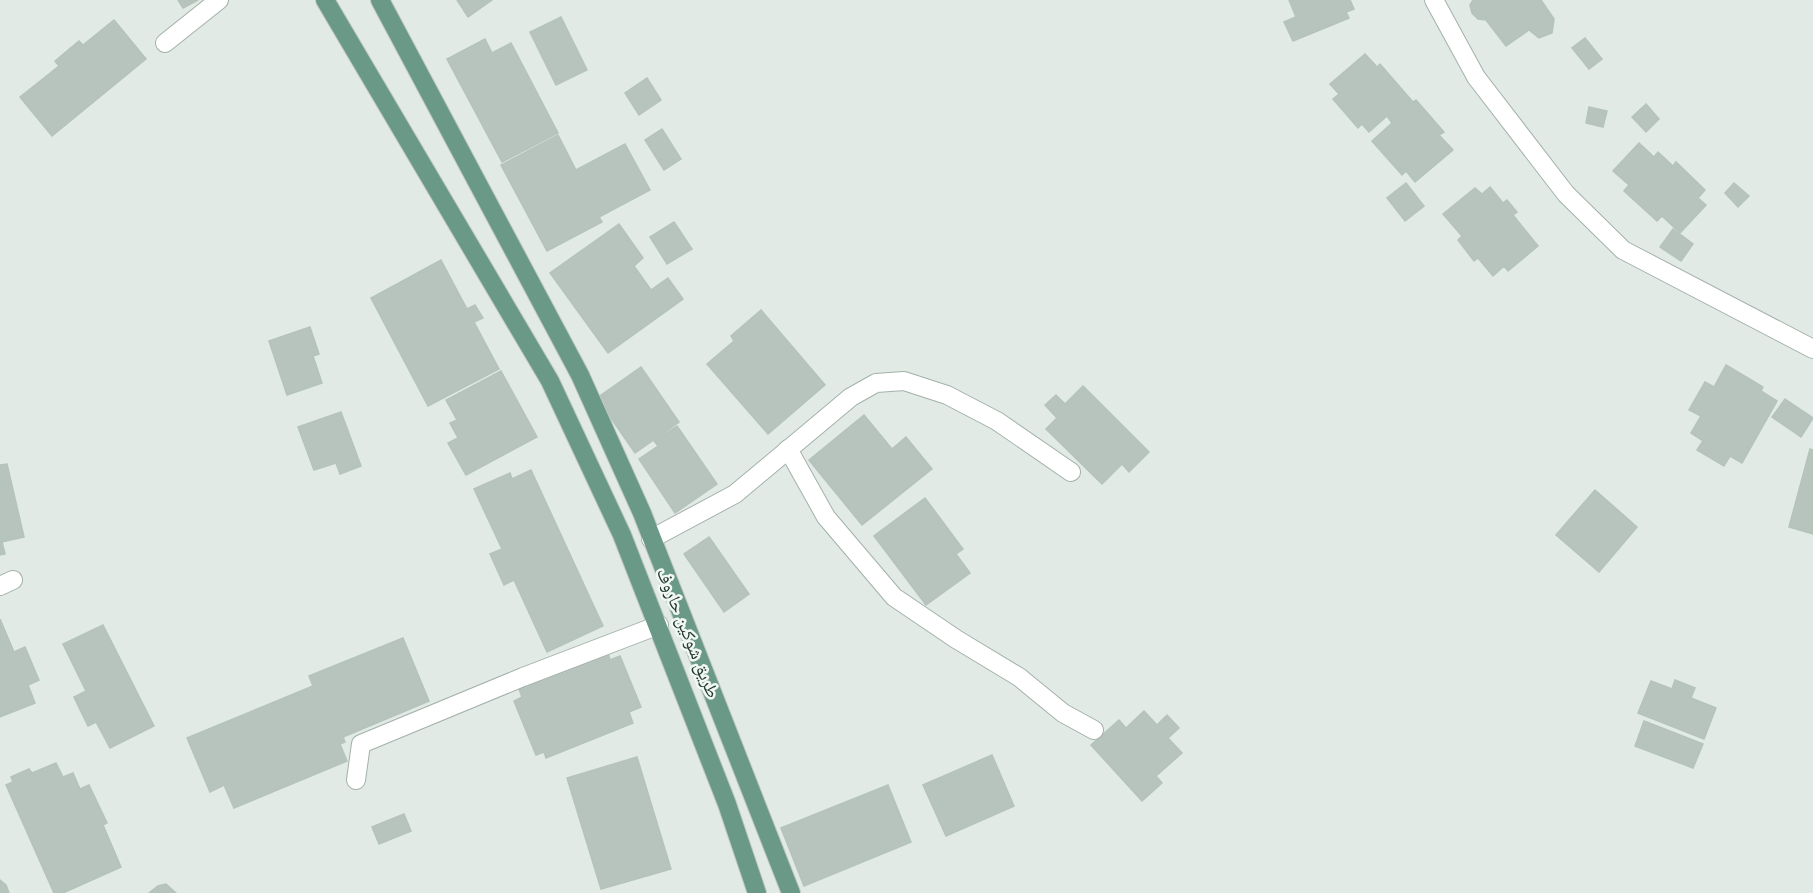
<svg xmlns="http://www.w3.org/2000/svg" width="1813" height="893" viewBox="0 0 1813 893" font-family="Helvetica,'Noto Naskh Arabic',sans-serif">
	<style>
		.building { fill: #b7c4bd; stroke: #b4c3bb; stroke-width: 1.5 }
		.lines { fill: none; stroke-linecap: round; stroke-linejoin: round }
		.minor-casing { stroke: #a4b1ab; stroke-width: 20 }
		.primary-casing { stroke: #c1c7c5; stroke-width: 20 }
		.minor { stroke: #fff; stroke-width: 18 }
		.primary { stroke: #6a9a87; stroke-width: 18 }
		.labels { text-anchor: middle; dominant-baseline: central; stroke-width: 5; stroke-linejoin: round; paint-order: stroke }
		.street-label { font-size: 18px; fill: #233830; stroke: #f1f7f3 }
	</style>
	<rect width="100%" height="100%" fill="#e1eae5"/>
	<g class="building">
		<polygon points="178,0 198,0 183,8"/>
		<polygon points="457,0 492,0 468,17"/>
		<polygon points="1289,0 1350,0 1354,9 1346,12 1349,18 1293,41 1284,22 1296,17"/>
		<polygon points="1473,0 1541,0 1554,19 1552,33 1539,38 1529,30 1506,46 1486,20 1478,19 1472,13 1470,5"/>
		<polygon points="561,17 587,70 556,85 530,32"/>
		<polygon points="114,20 146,59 52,136 20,97 59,66 55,61 79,41 83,45"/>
		<polygon points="1585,38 1602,59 1589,69 1572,48"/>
		<polygon points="485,39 492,53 511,43 558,133 502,162 447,59"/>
		<polygon points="1365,54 1377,67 1380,64 1413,102 1416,100 1444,132 1439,135 1453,150 1415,182 1406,171 1402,175 1372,141 1392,123 1387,116 1369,132 1362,124 1358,128 1333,99 1339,94 1330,84"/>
		<polygon points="647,78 661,100 639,115 625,93"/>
		<polygon points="1646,104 1659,119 1646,132 1632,117"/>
		<polygon points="1589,107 1607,111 1603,127 1586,123"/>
		<polygon points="662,129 681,159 664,170 645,140"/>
		<polygon points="558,135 576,170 625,144 650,190 599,217 602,222 547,251 501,165"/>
		<polygon points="1639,143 1654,157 1658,152 1673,166 1676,162 1705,190 1698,198 1706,205 1680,233 1662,216 1657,221 1624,191 1629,185 1613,171"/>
		<polygon points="1406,183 1424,206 1405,221 1387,198"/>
		<polygon points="1734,183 1749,196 1738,207 1725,193"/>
		<polygon points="1490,187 1503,203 1507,200 1517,212 1513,215 1538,246 1508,271 1504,266 1493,276 1478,258 1474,261 1458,240 1462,236 1443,214 1475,188 1482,194"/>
		<polygon points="674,222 692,249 667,264 650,237"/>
		<polygon points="619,224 643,258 634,266 651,290 668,278 683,299 608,353 550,273"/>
		<polygon points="1673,229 1693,244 1681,261 1660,247"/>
		<polygon points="441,260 467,309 475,305 483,318 474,322 499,369 428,406 371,298"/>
		<polygon points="761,310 825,385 768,434 707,364 734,341 731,336"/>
		<polygon points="310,327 319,354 313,356 322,383 287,395 269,341"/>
		<polygon points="1726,365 1763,387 1761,391 1777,401 1742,463 1730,456 1724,466 1697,450 1703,441 1691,433 1701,416 1689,410 1705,382 1714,387"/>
		<polygon points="641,367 679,422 635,453 597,398"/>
		<polygon points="501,371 537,437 466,475 448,443 458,438 450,423 457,420 446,400"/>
		<polygon points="1083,386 1149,452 1129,472 1122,464 1102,484 1046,429 1057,418 1045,405 1056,395 1065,404"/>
		<polygon points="1785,399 1813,418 1801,437 1772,417"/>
		<polygon points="341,412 361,466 340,474 336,463 314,470 298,427"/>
		<polygon points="864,415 892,449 906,437 932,469 862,525 809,460"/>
		<polygon points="677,426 717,484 675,513 639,459 658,446 654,441"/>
		<polygon points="1810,449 1813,450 1813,534 1789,527"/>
		<polygon points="7,464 24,537 2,542 5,554 0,555 0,465"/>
		<polygon points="531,470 603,626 547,652 514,580 504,585 490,554 502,549 474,489 510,473 512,479"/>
		<polygon points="1595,490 1637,527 1599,572 1556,535"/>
		<polygon points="925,498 963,549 956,554 970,573 926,605 874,536"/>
		<polygon points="709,537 749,594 724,612 684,554"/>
		<polygon points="0,619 14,652 25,647 39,680 28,685 35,703 0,717"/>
		<polygon points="103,625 154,726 110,748 96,722 88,726 74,697 86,691 63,644"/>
		<polygon points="403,638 429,701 343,737 345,742 340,744 347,761 234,808 224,785 210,792 187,738 313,686 309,676"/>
		<polygon points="608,653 610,660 620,656 641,707 629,712 633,723 546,758 544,752 536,755 514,701 522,697 519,689"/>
		<polygon points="1675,680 1695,688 1691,698 1716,708 1704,739 1638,713 1651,681 1672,689"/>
		<polygon points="1144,711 1157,725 1167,715 1179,728 1168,738 1182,753 1156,776 1162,783 1142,801 1091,745 1119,720 1126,728"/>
		<polygon points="1644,721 1703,744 1693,768 1635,746"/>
		<polygon points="992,755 1014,806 946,836 923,785"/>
		<polygon points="637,757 671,869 601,889 567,778"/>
		<polygon points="56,763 63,777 73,773 80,789 89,785 107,823 103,825 121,867 63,893 54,893 6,785 13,782 11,777 29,769 32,773"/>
		<polygon points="888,785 911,842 804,886 781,828"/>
		<polygon points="404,814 411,831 379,844 372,827"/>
		<polygon points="0,880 6,885 9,893 0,893"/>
		<polygon points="166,884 176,893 149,893 158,886"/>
	</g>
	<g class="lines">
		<defs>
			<g id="minor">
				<polyline points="1434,0 1476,77 1566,194 1623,250 1813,349"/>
				<polyline points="165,43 219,0"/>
				<polyline points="788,449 826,517 894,597 956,639 1019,677 1063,713 1094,730"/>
				<polyline points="651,539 735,494 851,397 876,383 904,381 947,395 997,421 1071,472"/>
				<polyline points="0,586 13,580"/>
				<polyline points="356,780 361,744 523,677 659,625"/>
			</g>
			<g id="primary">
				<polyline points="325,0 550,381 622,535 727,804 757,893"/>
				<polyline points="380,0 580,375 642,513 791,893"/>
			</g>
		</defs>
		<use href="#minor" class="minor-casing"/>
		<use href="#primary" class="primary-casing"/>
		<use href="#minor" class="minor"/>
		<use href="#primary" class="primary"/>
	</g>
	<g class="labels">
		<g class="street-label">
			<text transform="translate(688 633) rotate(68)">طريق شوكين حاروف</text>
		</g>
	</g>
</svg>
